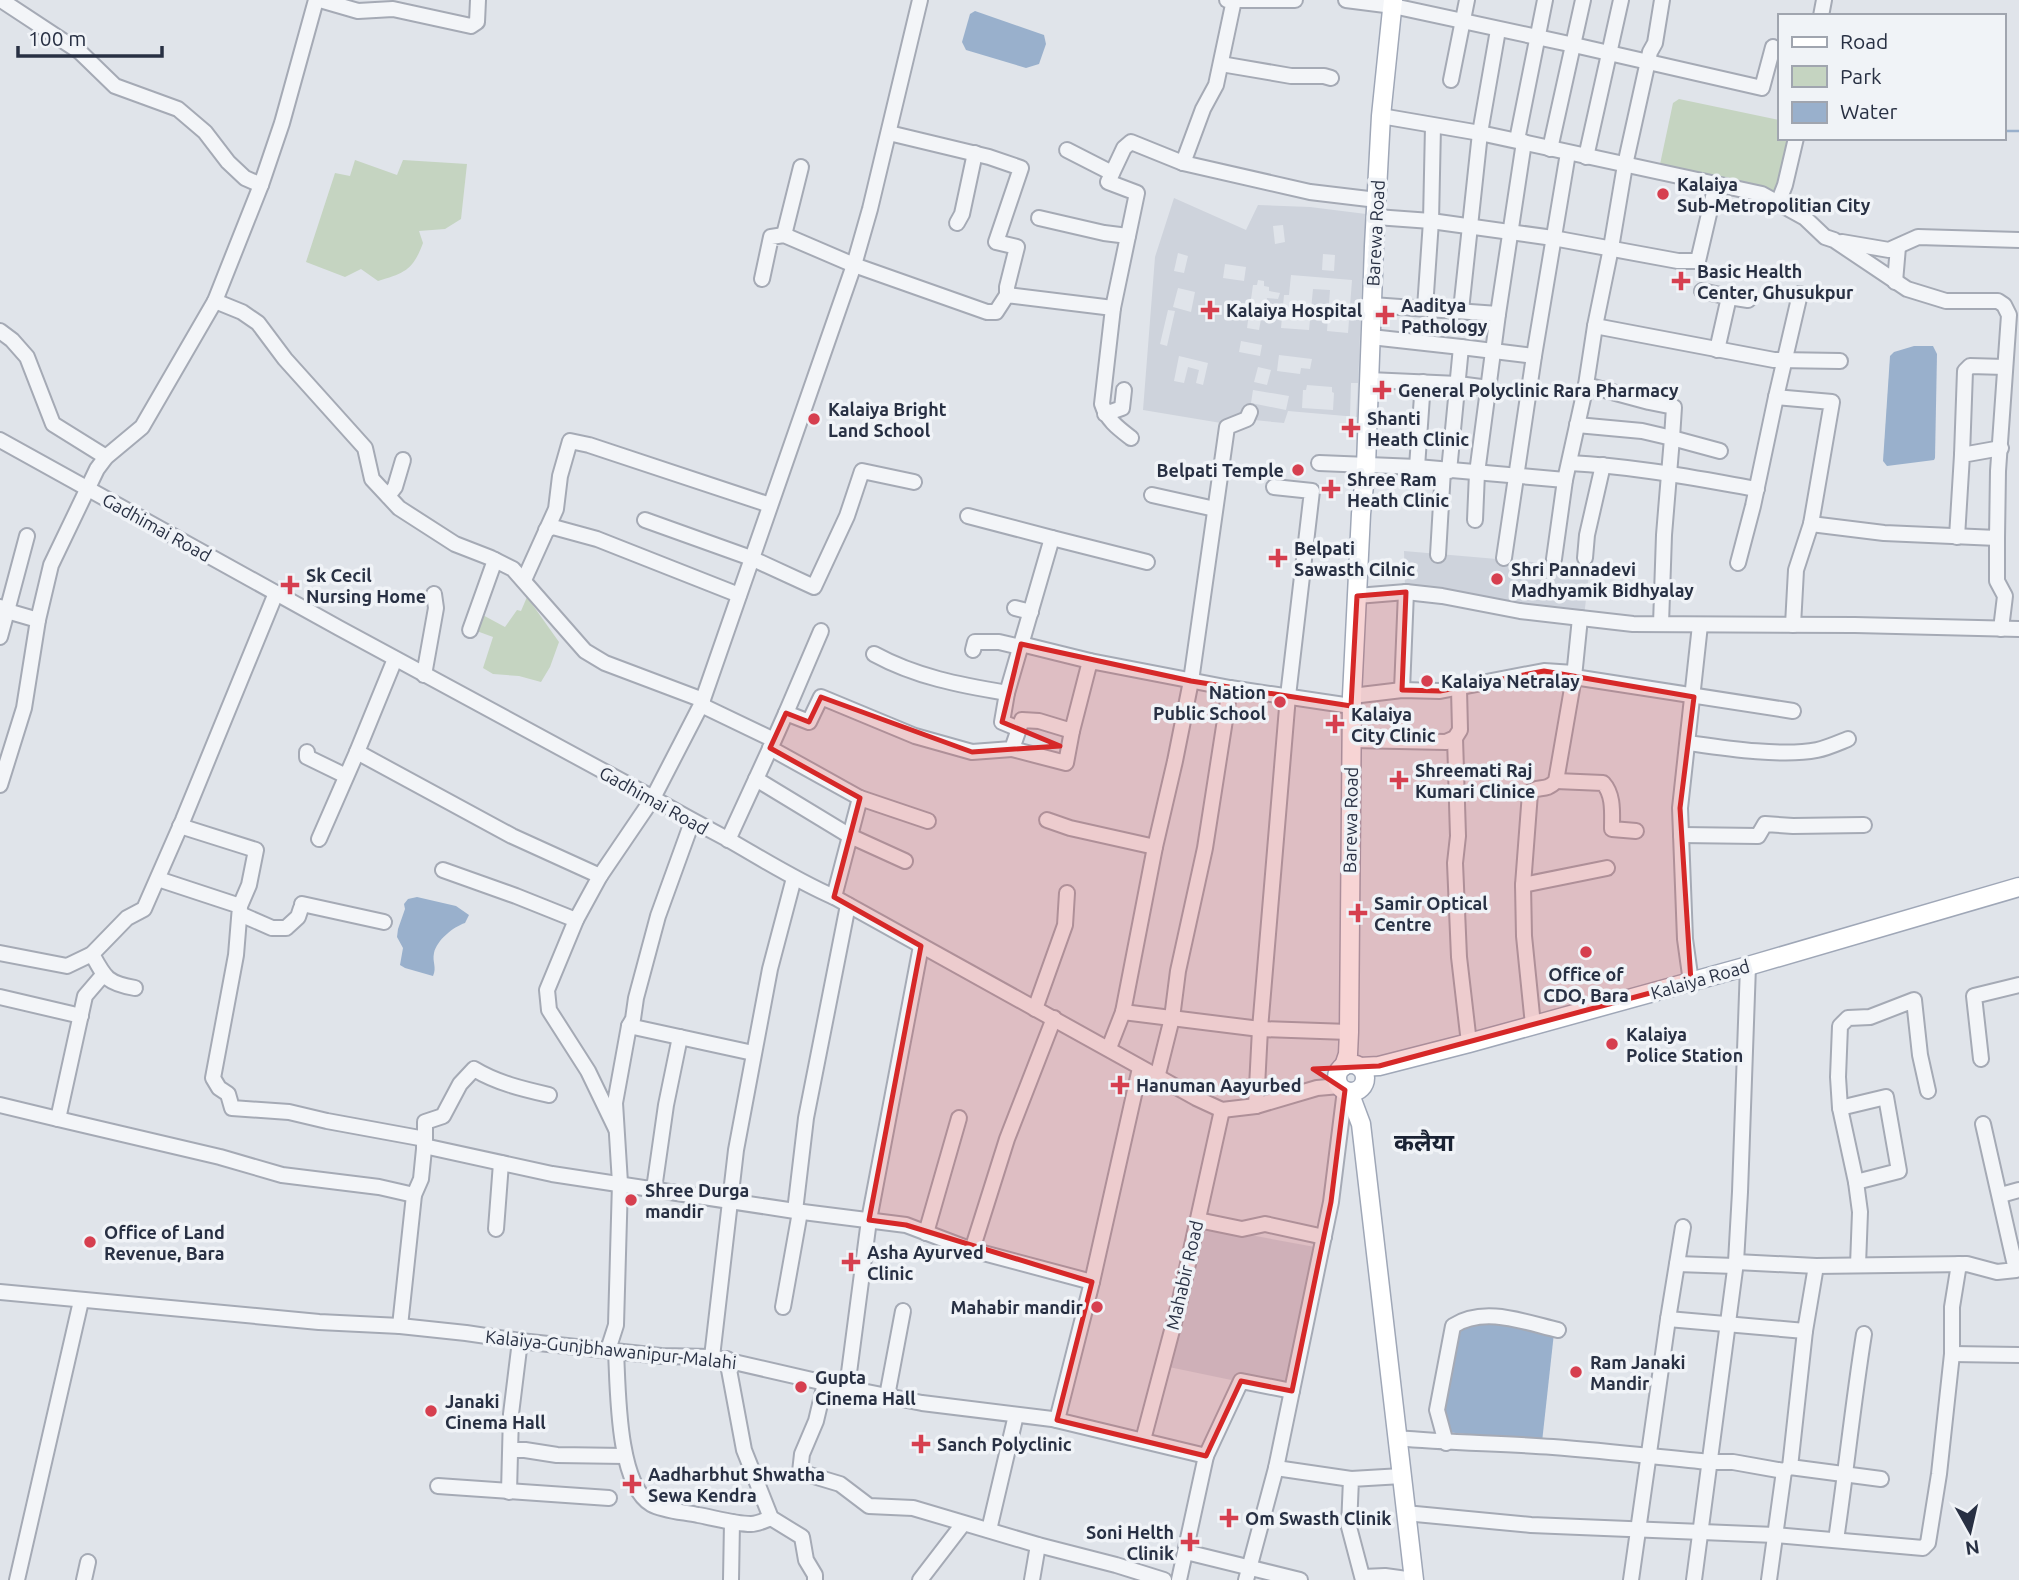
<svg xmlns="http://www.w3.org/2000/svg" width="2019" height="1580" viewBox="0 0 2019 1580" font-family="Ubuntu,'Noto Sans Devanagari',sans-serif">
	<style>
		.built { fill: #ced3dc; fill-rule: evenodd }
		.green { fill: #c5d4c1 }
		.water { fill: #99b0cc }
		.lines { fill: none; stroke-linecap: round; stroke-linejoin: round }
		.stream { stroke: #99b0cc; stroke-width: 2.5 }
		.minor-casing { stroke: #a5aab5; stroke-width: 18 }
		.major-casing { stroke: #9fa7b7; stroke-width: 21 }
		.minor { stroke: #f3f5f8; stroke-width: 14 }
		.major { stroke: #fff; stroke-width: 18 }
		.marked { fill: #d62828; fill-opacity: 0.2; stroke: #d62828; stroke-width: 5; stroke-linejoin: round }
		.poi-dot { fill: #d63f4f; stroke: #f0f3f7; stroke-width: 2.5 }
		.labels { text-anchor: middle; dominant-baseline: central; stroke-width: 7; stroke-linejoin: round; paint-order: stroke }
		.poi-label { font-size: 18px; font-weight: bold; fill: #283043; stroke: #f0f3f7; text-anchor: start }
		.street-label { font-size: 18px; fill: #283043; stroke: #f0f3f7 }
		.district-label { font-size: 24px; font-weight: bold; fill: #1a2233; stroke: #f0f3f7 }
	</style>
	<rect width="100%" height="100%" fill="#e0e4ea"/>
	<g class="built">
		<path d="M1174,198L1246,230L1258,205L1310,207L1366,214L1362,279L1357,417L1288,411L1284,423L1243,419L1221,423L1143,410L1155,257ZM1283,225L1285,242L1275,244L1273,226ZM1178,253L1188,256L1184,273L1174,271ZM1323,254L1335,255L1334,271L1322,270ZM1225,264L1246,267L1244,281L1223,278ZM1291,275L1352,280L1348,333L1327,331L1330,290L1313,289L1309,330L1281,328L1284,295H1289ZM1258,280L1264,281V286L1269,287V291L1280,293L1278,299L1267,298L1266,303H1264L1259,330L1247,328L1253,285H1257ZM1178,288L1195,292L1191,312L1173,307ZM1230,301L1248,304L1246,316L1229,313ZM1168,310L1175,311L1167,346L1160,344ZM1241,341L1262,345L1260,356L1239,352ZM1279,355L1312,359L1310,369L1301,368L1300,374L1277,371ZM1179,356L1208,363L1203,385L1196,383L1199,370L1188,367L1184,383L1174,381ZM1258,367L1271,370L1267,385L1254,382ZM1351,383H1358L1356,416H1350ZM1307,385L1332,387V392L1334,393L1333,410L1302,408L1303,390H1306ZM1253,390L1289,396L1286,410L1251,403Z"/>
		<polygon points="1404,551 1590,567 1584,616 1405,590"/>
		<polygon points="1202,1226 1315,1247 1284,1391 1164,1366"/>
	</g>
	<g class="green">
		<polygon points="1679,99 1779,120 1779,138 1792,138 1781,192 1659,169 1673,103"/>
		<path d="M355,160L397,175L403,160L467,164L461,219L445,229L419,231L423,243C413,270 405,273 378,281L361,269L345,277L306,262L335,173L350,176Z"/>
		<polygon points="527,597 559,642 550,667 541,682 519,676 493,674 483,668 493,637 474,630 479,613 505,627 517,610 521,611"/>
	</g>
	<g class="water">
		<polygon points="975,11 1044,35 1046,44 1039,64 1026,68 966,50 962,42 970,14"/>
		<polygon points="1914,346 1933,346 1937,354 1935,458 1934,460 1887,466 1883,461 1890,356 1894,352"/>
		<path d="M417,897L456,906L469,915L465,923C453,927 437,940 434,953C432,962 437,967 433,976L405,968L400,965L403,948L397,937L398,929L405,909L404,904L408,899Z"/>
		<polygon points="1470,1321 1508,1323 1554,1333 1542,1442 1446,1432 1441,1407 1455,1327"/>
	</g>
	<g class="lines">
		<polyline class="stream" points="2003,131 2019,131"/>
		<defs>
			<g id="minor">
				<polyline points="1,0 80,52 115,86 178,109 205,132 228,162 245,178 261,185"/>
				<polyline points="320,0 358,11 393,9 471,26 477,22 478,0"/>
				<polyline points="1227,0 1295,0"/>
				<polyline points="1346,0 1393,6 1574,45 1762,88 1773,47"/>
				<polyline points="1821,16 1824,0"/>
				<polyline points="1221,64 1291,76 1324,76 1331,78"/>
				<polyline points="1451,80 1467,0"/>
				<polyline points="1381,116 1480,133 1762,194 1805,218 1825,237 1834,240 1907,289 1946,301 1998,301 2004,305 2009,315 1998,471 1997,538 1884,533 1811,524"/>
				<polyline points="889,133 989,157 1021,168 996,242 1017,247 1007,287 1007,295"/>
				<polyline points="1517,140 1545,0"/>
				<polyline points="1550,149 1583,0"/>
				<polyline points="1067,150 1112,173"/>
				<polyline points="1586,157 1621,0"/>
				<polyline points="1183,163 1203,109 1216,85 1234,0"/>
				<polyline points="1778,203 1785,185 1796,138"/>
				<polyline points="1376,217 1431,221 1553,238 1678,261 1698,261 1716,184"/>
				<polyline points="1039,218 1104,233 1128,236"/>
				<polyline points="957,223 962,214 975,153"/>
				<polyline points="784,235 801,167"/>
				<polyline points="1842,242 1889,250 1918,237 2019,240"/>
				<path d="M762,279L771,237L784,235L854,265L987,312H996L1007,295L1113,308L1102,404C1107,420 1118,428 1131,438"/>
				<polyline points="1895,282 1898,247"/>
				<polyline points="1702,291 1729,297 1717,350"/>
				<polyline points="1729,297 1748,300"/>
				<polyline points="215,301 242,312 258,323 285,359 365,448 372,479 399,508 455,544 491,558 513,569 585,651 605,663 703,700"/>
				<polyline points="1372,305 1498,314"/>
				<polyline points="1113,308 1137,193 1108,182 1124,148 1131,142 1183,163 1310,192 1377,200"/>
				<polyline points="1425,308 1431,221 1433,126"/>
				<polyline points="1461,310 1480,133 1498,30"/>
				<polyline points="1595,326 1774,360 1840,361"/>
				<polyline points="0,331 12,340 27,357 53,424 106,457"/>
				<polyline points="1371,337 1461,347"/>
				<polyline points="1369,380 1458,384 1489,388"/>
				<polyline points="1586,385 1649,402 1674,407 1672,438 1720,451"/>
				<polyline points="1776,397 1832,402 1811,524 1796,570 1793,625"/>
				<polyline points="1105,414 1122,408 1124,390"/>
				<polyline points="1577,425 1642,431 1672,438 1664,535 1661,624"/>
				<path d="M0,440L339,628L653,798C678,813 703,826 729,840C764,860 797,881 834,897L1196,1098L1222,1110L1256,1106L1317,1088L1340,1086"/>
				<polyline points="1962,455 1965,371 1970,366 2005,367"/>
				<polyline points="1319,463 1417,467 1565,480"/>
				<path d="M1570,463C1633,466 1694,478 1757,489"/>
				<polyline points="1417,467 1423,382"/>
				<polyline points="1449,471 1461,347 1534,356"/>
				<polyline points="1152,495 1215,509"/>
				<polyline points="388,496 395,487 403,460"/>
				<polyline points="968,516 1052,538 1007,693"/>
				<polyline points="645,520 751,558 814,587 847,516 862,471 914,482"/>
				<polyline points="1475,520 1477,473 1498,314 1524,142"/>
				<polyline points="546,530 553,527 597,539 739,595"/>
				<polyline points="1957,537 1962,455 2001,448"/>
				<polyline points="1052,538 1147,562"/>
				<polyline points="1997,538 1997,581 2005,596 2001,629"/>
				<polyline points="1438,555 1443,470"/>
				<polyline points="1504,558 1534,356 1568,153"/>
				<polyline points="1585,558 1587,535 1603,465"/>
				<polyline points="1554,559 1565,480 1586,385 1595,326 1611,248 1625,165 1650,52 1655,43 1662,0"/>
				<polyline points="1738,563 1753,506 1776,397 1800,294"/>
				<polyline points="524,580 556,509 560,476 570,441 589,445 770,505"/>
				<polyline points="1357,596 1406,592 1442,596 1520,611 1633,624 1855,625 2019,629"/>
				<polyline points="0,607 7,611 27,536"/>
				<polyline points="1015,608 1031,612"/>
				<polyline points="470,630 495,560"/>
				<polyline points="0,637 7,611 38,620"/>
				<polyline points="1021,644 1090,661"/>
				<polyline points="973,650 975,642 999,642 1020,647"/>
				<path d="M874,654C916,677 960,685 1007,693L1002,722L1019,729"/>
				<polyline points="395,659 357,752 512,836 600,876"/>
				<polyline points="424,675 436,608 434,594"/>
				<polyline points="1574,677 1793,711"/>
				<polyline points="1402,690 1406,592"/>
				<polyline points="1352,696 1402,690 1440,691 1544,671 1574,673"/>
				<polyline points="701,705 774,740 786,713 809,722 821,697 915,736 972,752 1012,749 1022,720 1039,721 1072,731"/>
				<polyline points="786,713 821,631"/>
				<polyline points="1455,738 1458,836 1455,863 1459,957 1469,1043"/>
				<polyline points="1352,740 1446,742 1455,738 1460,730 1459,689"/>
				<path d="M1689,743C1724,748 1782,757 1817,750C1827,748 1838,743 1848,739"/>
				<polyline points="770,748 860,798 834,897"/>
				<polyline points="1012,749 1066,763 1072,731 1090,661 1230,688 1351,706"/>
				<polyline points="307,752 307,757 346,776"/>
				<polyline points="756,779 850,836 905,861"/>
				<path d="M1556,781L1603,783C1614,795 1612,813 1612,829L1636,831"/>
				<polyline points="0,785 24,708 38,620 51,565 97,469 106,457 142,427 215,301 261,185 282,123 316,0"/>
				<polyline points="860,798 928,821"/>
				<polyline points="1047,820 1070,828 1155,847"/>
				<polyline points="180,826 256,850 249,885 240,906"/>
				<polyline points="1681,835 1758,836 1765,824 1793,826 1864,825"/>
				<polyline points="319,839 357,752"/>
				<polyline points="728,840 773,742"/>
				<polyline points="443,870 516,896 576,920"/>
				<polyline points="158,879 240,906 236,955 213,1078 219,1088 228,1094 232,1108 289,1112 327,1121 425,1139 421,1179 414,1195 400,1326"/>
				<polyline points="1523,885 1607,868"/>
				<polyline points="302,904 384,922"/>
				<polyline points="240,914 272,928 286,928 298,917 301,908"/>
				<polyline points="0,953 67,966 92,954 127,918 144,909 183,820 276,593"/>
				<path d="M92,954C105,978 107,983 135,988"/>
				<polyline points="1691,982 1685,939 1680,808 1700,625"/>
				<polyline points="0,997 81,1016"/>
				<polyline points="1035,1009 1065,925 1067,893"/>
				<polyline points="1123,1012 1260,1029 1349,1032"/>
				<path d="M1533,1025L1524,936L1523,885L1530,793C1538,784 1545,793 1556,781L1574,677L1580,618"/>
				<polyline points="629,1026 753,1053"/>
				<polyline points="1109,1048 1123,1012 1155,847 1175,761 1191,681 1227,427 1247,419 1250,412"/>
				<polyline points="1981,1059 1974,996 2019,985"/>
				<polyline points="1157,1078 1172,1018 1178,971 1205,848 1230,688"/>
				<polyline points="0,1105 58,1119 85,996 103,975"/>
				<polyline points="1256,1106 1260,1029 1288,696 1312,491 1274,487"/>
				<polyline points="1840,1108 1886,1097 1899,1171 1856,1182"/>
				<polyline points="58,1119 220,1157 282,1175 379,1187 414,1195"/>
				<polyline points="616,1129 588,1071 549,1010 547,990 576,920 600,876 653,798 701,705 854,265 870,209 920,0"/>
				<path d="M425,1139V1122L443,1116L460,1084L474,1069C497,1083 523,1089 549,1095"/>
				<polyline points="424,1146 552,1174 795,1211 906,1225 972,1250 1092,1282"/>
				<polyline points="654,1189 666,1105 680,1037"/>
				<polyline points="2001,1195 2019,1190"/>
				<polyline points="795,1211 806,1118 848,905"/>
				<polyline points="1198,1220 1242,1229 1265,1224 1324,1237"/>
				<polyline points="496,1229 501,1163"/>
				<polyline points="926,1233 959,1118"/>
				<polyline points="972,1250 1007,1139 1054,1018"/>
				<polyline points="1736,1262 1816,1266 1967,1264 1997,1272 2016,1270 1983,1124"/>
				<polyline points="1677,1264 1735,1266"/>
				<polyline points="1858,1265 1860,1212 1856,1182 1840,1108 1838,1077 1840,1026 1848,1018 1870,1017 1914,1000 1920,1055 1928,1091"/>
				<polyline points="0,1292 319,1322 400,1326 466,1333 520,1341 661,1356 712,1357 847,1388 922,1403 1052,1419 1206,1456 1241,1381 1292,1391"/>
				<polyline points="783,1307 800,1212"/>
				<polyline points="1668,1319 1805,1331 1816,1266"/>
				<polyline points="608,1350 616,1325 620,1183 615,1103 629,1026 633,1019 636,998 658,916 692,822"/>
				<path d="M616,1351C618,1387 617,1484 651,1504C664,1511 684,1512 698,1515C715,1518 734,1524 751,1524C758,1524 765,1520 771,1518"/>
				<polyline points="1952,1354 2019,1355"/>
				<polyline points="712,1357 736,1150 770,969 794,878"/>
				<polyline points="727,1359 744,1450 771,1518 802,1537 806,1560 815,1575 815,1580"/>
				<polyline points="825,1383 816,1421 802,1454 800,1472 840,1484 869,1506 913,1508 1038,1545 1116,1565 1164,1580"/>
				<polyline points="847,1388 869,1220 921,946"/>
				<polyline points="887,1396 903,1311"/>
				<polyline points="1057,1420 1092,1282 1140,1068"/>
				<path d="M1397,1438C1449,1443 1501,1443 1553,1447C1606,1451 1658,1457 1710,1462H1733L1784,1471L1790,1467L1881,1479"/>
				<polyline points="1143,1440 1180,1300 1222,1110"/>
				<path d="M1446,1443L1437,1410L1453,1326C1484,1306 1524,1322 1558,1330"/>
				<polyline points="511,1450 525,1450 557,1455 625,1456"/>
				<polyline points="1790,1467 1805,1331"/>
				<polyline points="1276,1468 1351,1479"/>
				<polyline points="438,1486 609,1498"/>
				<polyline points="509,1492 511,1414 520,1341"/>
				<polyline points="1405,1513 1531,1525 1775,1535 1923,1548 1928,1543 1939,1474 1952,1354 1952,1307 1959,1264"/>
				<polyline points="989,1530 1016,1415"/>
				<path d="M1836,1540C1846,1472 1853,1403 1864,1334"/>
				<polyline points="1186,1552 1300,1580"/>
				<polyline points="1363,1577 1385,1576 1414,1580"/>
				<polyline points="17,1580 81,1301"/>
				<polyline points="84,1580 88,1562"/>
				<polyline points="731,1580 732,1522"/>
				<polyline points="920,1580 963,1524"/>
				<polyline points="1032,1580 1038,1545"/>
				<polyline points="1179,1580 1206,1456"/>
				<polyline points="1246,1580 1276,1468 1331,1202 1345,1090"/>
				<polyline points="1363,1580 1349,1527 1351,1479 1402,1476"/>
				<polyline points="1631,1580 1668,1319 1683,1227"/>
				<polyline points="1694,1580 1736,1262 1740,1192 1748,966"/>
				<polyline points="1769,1580 1784,1471"/>
			</g>
			<g id="major">
				<circle cx="1351" cy="1078" r="14"/>
				<polyline points="1344,1066 1348,1054 1349,1032 1352,696 1361,514 1366,466 1374,246 1381,116 1393,0"/>
				<polyline points="1360,1067 1379,1066 1469,1043 1748,966 2019,887"/>
				<polyline points="1349,1092 1361,1124 1414,1580"/>
			</g>
		</defs>
		<use href="#minor" class="minor-casing"/>
		<use href="#major" class="major-casing"/>
		<use href="#minor" class="minor"/>
		<use href="#major" class="major"/>
	</g>
	<path class="marked" d="M1406,592L1402,690L1440,691L1544,671L1694,697L1680,808L1691,982L1379,1066L1313,1069L1345,1090L1331,1202L1292,1391L1241,1381L1206,1456L1057,1420L1092,1282L906,1225L869,1220L921,946L834,897L860,798L770,748L786,713L809,722L821,697L972,752L1060,746L1002,722L1021,644L1191,681L1351,706L1357,596Z"/>
	<g class="poi-dot">
		<circle cx="1663" cy="194" r="7"/>
		<path d="M1677.5 270.5h7v7h7v7h-7v7h-7v-7h-7v-7h7z"/>
		<path d="M1206.5 299.5h7v7h7v7h-7v7h-7v-7h-7v-7h7z"/>
		<path d="M1381.5 304.5h7v7h7v7h-7v7h-7v-7h-7v-7h7z"/>
		<path d="M1378.5 379.5h7v7h7v7h-7v7h-7v-7h-7v-7h7z"/>
		<circle cx="814" cy="419" r="7"/>
		<path d="M1347.5 417.5h7v7h7v7h-7v7h-7v-7h-7v-7h7z"/>
		<circle cx="1298" cy="470" r="7"/>
		<path d="M1327.5 478.5h7v7h7v7h-7v7h-7v-7h-7v-7h7z"/>
		<path d="M1274.5 547.5h7v7h7v7h-7v7h-7v-7h-7v-7h7z"/>
		<circle cx="1497" cy="579" r="7"/>
		<path d="M286.5 574.5h7v7h7v7h-7v7h-7v-7h-7v-7h7z"/>
		<circle cx="1427" cy="681" r="7"/>
		<circle cx="1280" cy="702" r="7"/>
		<path d="M1331.5 713.5h7v7h7v7h-7v7h-7v-7h-7v-7h7z"/>
		<path d="M1395.5 769.5h7v7h7v7h-7v7h-7v-7h-7v-7h7z"/>
		<path d="M1354.5 902.5h7v7h7v7h-7v7h-7v-7h-7v-7h7z"/>
		<circle cx="1586" cy="952" r="7"/>
		<circle cx="1612" cy="1044" r="7"/>
		<path d="M1116.5 1074.5h7v7h7v7h-7v7h-7v-7h-7v-7h7z"/>
		<circle cx="631" cy="1200" r="7"/>
		<circle cx="90" cy="1242" r="7"/>
		<path d="M847.5 1251.5h7v7h7v7h-7v7h-7v-7h-7v-7h7z"/>
		<circle cx="1097" cy="1307" r="7"/>
		<circle cx="1576" cy="1372" r="7"/>
		<circle cx="801" cy="1387" r="7"/>
		<circle cx="431" cy="1411" r="7"/>
		<path d="M917.5 1433.5h7v7h7v7h-7v7h-7v-7h-7v-7h7z"/>
		<path d="M628.5 1473.5h7v7h7v7h-7v7h-7v-7h-7v-7h7z"/>
		<path d="M1225.5 1507.5h7v7h7v7h-7v7h-7v-7h-7v-7h7z"/>
		<path d="M1186.5 1531.5h7v7h7v7h-7v7h-7v-7h-7v-7h7z"/>
	</g>
	<g class="labels">
		<g class="poi-label">
			<text x="1677" y="184">Kalaiya<tspan x="1677" dy="21">Sub-Metropolitian City</tspan></text>
			<text x="1697" y="271">Basic Health<tspan x="1697" dy="21">Center, Ghusukpur</tspan></text>
			<text x="1401" y="305">Aaditya<tspan x="1401" dy="21">Pathology</tspan></text>
			<text x="1226" y="310">Kalaiya Hospital</text>
			<text x="1398" y="390">General Polyclinic Rara Pharmacy</text>
			<text x="828" y="409">Kalaiya Bright<tspan x="828" dy="21">Land School</tspan></text>
			<text x="1367" y="418">Shanti<tspan x="1367" dy="21">Heath Clinic</tspan></text>
			<text x="1284" y="470" text-anchor="end">Belpati Temple</text>
			<text x="1347" y="479">Shree Ram<tspan x="1347" dy="21">Heath Clinic</tspan></text>
			<text x="1294" y="548">Belpati<tspan x="1294" dy="21">Sawasth Cilnic</tspan></text>
			<text x="1511" y="569">Shri Pannadevi<tspan x="1511" dy="21">Madhyamik Bidhyalay</tspan></text>
			<text x="306" y="575">Sk Cecil<tspan x="306" dy="21">Nursing Home</tspan></text>
			<text x="1441" y="681">Kalaiya Netralay</text>
			<text x="1266" y="692" text-anchor="end">Nation<tspan x="1266" dy="21">Public School</tspan></text>
			<text x="1351" y="714">Kalaiya<tspan x="1351" dy="21">City Clinic</tspan></text>
			<text x="1415" y="770">Shreemati Raj<tspan x="1415" dy="21">Kumari Clinice</tspan></text>
			<text x="1374" y="903">Samir Optical<tspan x="1374" dy="21">Centre</tspan></text>
			<text x="1586" y="974" text-anchor="middle">Office of<tspan x="1586" dy="21">CDO, Bara</tspan></text>
			<text x="1626" y="1034">Kalaiya<tspan x="1626" dy="21">Police Station</tspan></text>
			<text x="1136" y="1085">Hanuman Aayurbed</text>
			<text x="645" y="1190">Shree Durga<tspan x="645" dy="21">mandir</tspan></text>
			<text x="104" y="1232">Office of Land<tspan x="104" dy="21">Revenue, Bara</tspan></text>
			<text x="867" y="1252">Asha Ayurved<tspan x="867" dy="21">Clinic</tspan></text>
			<text x="1083" y="1307" text-anchor="end">Mahabir mandir</text>
			<text x="1590" y="1362">Ram Janaki<tspan x="1590" dy="21">Mandir</tspan></text>
			<text x="815" y="1377">Gupta<tspan x="815" dy="21">Cinema Hall</tspan></text>
			<text x="445" y="1401">Janaki<tspan x="445" dy="21">Cinema Hall</tspan></text>
			<text x="937" y="1444">Sanch Polyclinic</text>
			<text x="648" y="1474">Aadharbhut Shwatha<tspan x="648" dy="21">Sewa Kendra</tspan></text>
			<text x="1245" y="1518">Om Swasth Clinik</text>
			<text x="1174" y="1532" text-anchor="end">Soni Helth<tspan x="1174" dy="21">Clinik</tspan></text>
		</g>
		<g class="street-label">
			<text transform="translate(1375 233) rotate(-87)">Barewa Road</text>
			<text transform="translate(157 527) rotate(29)">Gadhimai Road</text>
			<text transform="translate(654 800) rotate(29)">Gadhimai Road</text>
			<text transform="translate(1350 820) rotate(-89)">Barewa Road</text>
			<text transform="translate(1700 979) rotate(-16)">Kalaiya Road</text>
			<text transform="translate(1184 1275) rotate(-77)">Mahabir Road</text>
			<text transform="translate(611 1349) rotate(6)">Kalaiya-Gunjbhawanipur-Malahi</text>
		</g>
		<g class="district-label">
			<text x="1424" y="1142">कलैया</text>
		</g>
	</g>
	<rect x="1778" y="14" width="228" height="126" fill="#f0f3f7" stroke="#a0a5af" stroke-width="2"/>
	<rect x="1792" y="37" width="35" height="10" fill="#ffffff" stroke="#a0a5af" stroke-width="2"/>
	<text x="1840" y="49" font-size="21" fill="#283043">Road</text>
	<rect x="1792" y="66" width="35" height="21" fill="#c5d4c1" stroke="#a0a5af" stroke-width="2"/>
	<text x="1840" y="84" font-size="21" fill="#283043">Park</text>
	<rect x="1792" y="102" width="35" height="21" fill="#99b0cc" stroke="#a0a5af" stroke-width="2"/>
	<text x="1840" y="119" font-size="21" fill="#283043">Water</text>
	<g transform="translate(1970 1531) rotate(172)" stroke="#f0f3f7" stroke-width="5" paint-order="stroke">
	<path d="M0-5L12 26L0 18L-12 26Z" fill="#283043"/>
	<text y="-10" font-size="19" font-weight="bold" text-anchor="middle" fill="#283043">N</text>
	</g>
	<path d="M18 46v10h144v-10" fill="none" stroke="#283043" stroke-width="3.5"/>
	<text x="28" y="46" font-size="21" fill="#283043" stroke="#f0f3f7" stroke-width="5" paint-order="stroke">100 m</text>
</svg>
